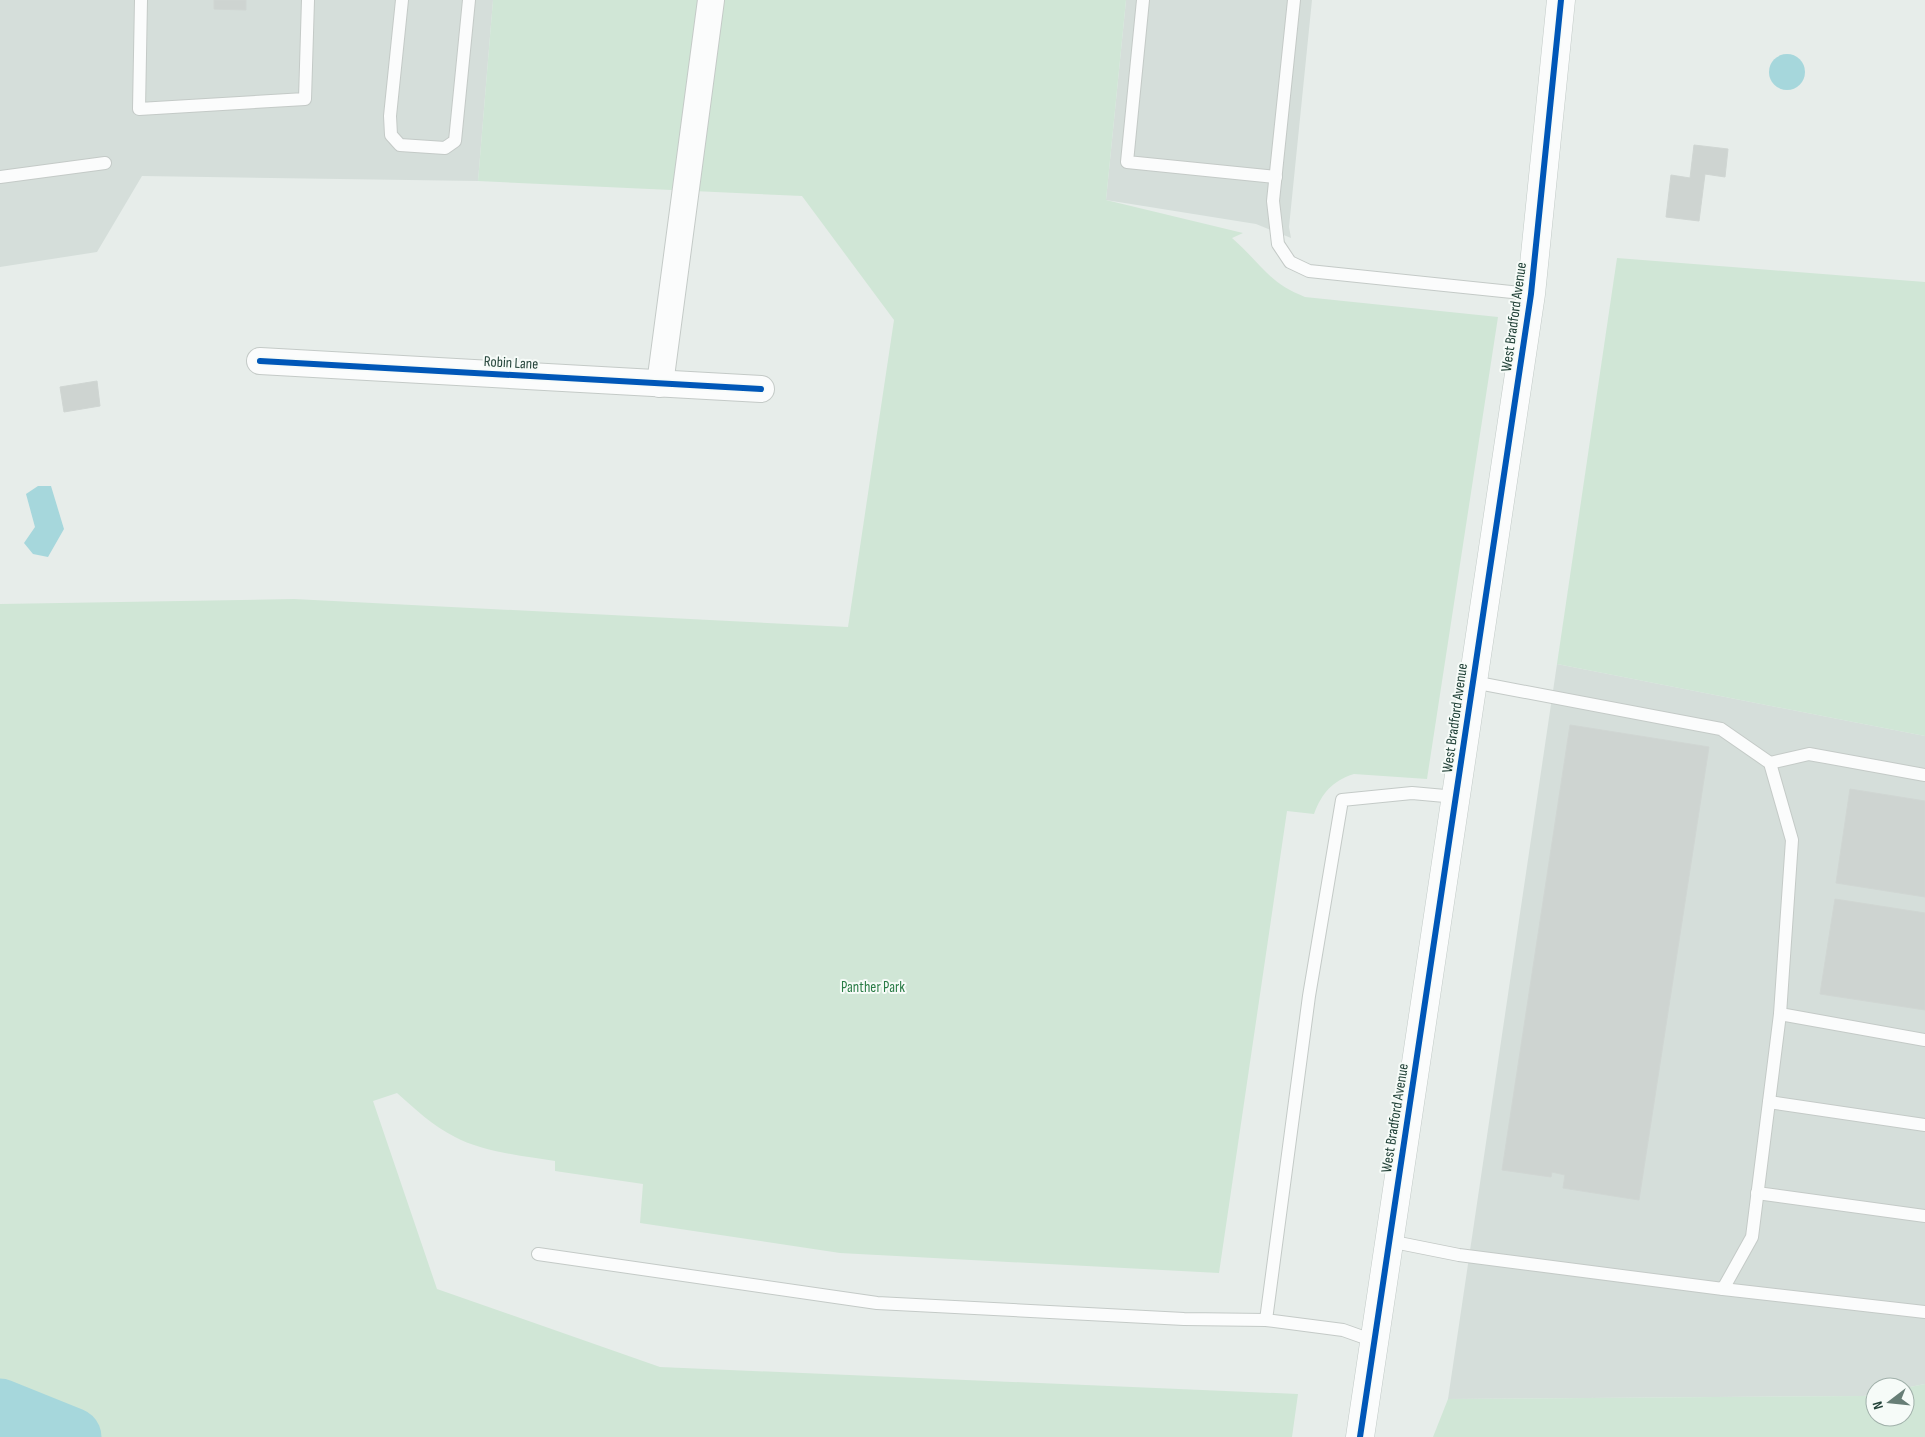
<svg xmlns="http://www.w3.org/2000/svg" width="1925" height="1437" viewBox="0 0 1925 1437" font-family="'Sofia Sans Condensed',sans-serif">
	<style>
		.built { fill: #d5deda }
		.green { fill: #d0e6d6 }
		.water { fill: #a6d7dc }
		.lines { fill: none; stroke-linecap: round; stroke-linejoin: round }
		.river { stroke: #a6d7dc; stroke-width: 59 }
		.building { fill: #ced4d1; stroke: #d0d6d3 }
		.lane-casing { stroke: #c4cac7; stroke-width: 14 }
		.street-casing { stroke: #c4cac7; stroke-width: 28 }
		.secondary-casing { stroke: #c2cac7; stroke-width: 29 }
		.lane { stroke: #fbfcfc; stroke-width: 12 }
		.street { stroke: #fbfcfc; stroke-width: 26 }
		.secondary { stroke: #fbfcfc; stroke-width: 28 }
		.cycleway-casing { stroke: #f6fbf8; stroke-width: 9 }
		.cycleway { stroke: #0057b8; stroke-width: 6 }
		.labels { text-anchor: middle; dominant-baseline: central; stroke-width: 4; stroke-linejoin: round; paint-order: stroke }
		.street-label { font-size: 15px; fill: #224238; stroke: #f6fbf8 }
		.park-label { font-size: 15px; fill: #2a7c46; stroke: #f6fbf8 }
	</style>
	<rect width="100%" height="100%" fill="#e7edea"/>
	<g class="built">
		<polygon points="0,0 493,0 478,181 142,176 97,252 0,267"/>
		<polygon points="1126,0 1312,0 1289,227 1291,238 1256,224 1106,200"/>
		<polygon points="1557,664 1925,736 1925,1384 1905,1388 1875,1387 1875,1394 1864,1396 1448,1399"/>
	</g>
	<g class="green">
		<path d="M493,0H1126L1106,200L1243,233L1232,238C1260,262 1268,283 1305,297L1498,317L1427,779L1354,774C1332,781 1322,793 1314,814L1287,811L1219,1273L840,1253L640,1223L643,1184L555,1171V1161C524,1156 483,1152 455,1137C433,1126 415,1109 397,1093L373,1101L437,1289L660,1367L1298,1394L1292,1437H0V604L294,599L848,627L894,320L802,196L478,181Z"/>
		<polygon points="1617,258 1925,282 1925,736 1557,664"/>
		<polygon points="1925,1384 1925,1437 1433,1437 1448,1399 1864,1396 1875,1394 1875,1417 1905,1417 1905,1388"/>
	</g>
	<g class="water">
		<circle cx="1787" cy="72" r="18"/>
		<polygon points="38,486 51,486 64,529 48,557 33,554 24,543 35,527 26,494"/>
	</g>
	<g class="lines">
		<polyline class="river" points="0,1408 72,1437"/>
	</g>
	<g class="building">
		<polygon points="214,0 246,0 246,10 214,9"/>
		<polygon points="1694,145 1728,149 1725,177 1705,174 1699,221 1666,217 1671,175 1690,178"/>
		<polygon points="97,381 100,406 64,412 60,387"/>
		<polygon points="1570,725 1709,747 1639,1200 1563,1188 1565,1175 1552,1172 1551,1177 1502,1170"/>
		<polygon points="1850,789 1925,801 1925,897 1836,883"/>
		<polygon points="1835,899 1925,913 1925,1010 1820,994"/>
	</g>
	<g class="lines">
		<defs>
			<g id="lane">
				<polyline points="141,0 139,109 305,99 308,0"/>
				<polyline points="402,0 390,116 391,135 400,145 445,148 455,141 469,0"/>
				<polyline points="1143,0 1127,162 1276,177"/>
				<polyline points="1294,0 1273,201 1278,244 1290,262 1309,271 1531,294"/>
				<polyline points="0,177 105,163"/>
				<polyline points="1770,763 1809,754 1925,775"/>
				<polyline points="1780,1014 1925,1040"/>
				<polyline points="1769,1102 1925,1125"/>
				<polyline points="1757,1193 1925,1216"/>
				<polyline points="1389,1241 1459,1255 1723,1289 1752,1237 1780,1014 1792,840 1770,763 1721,729 1473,682"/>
				<polyline points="538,1254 877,1303 1184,1319 1266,1320"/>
				<polyline points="1723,1289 1925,1312"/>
				<polyline points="1374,1341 1343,1330 1266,1320 1309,996 1342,800 1412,793 1456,797"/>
			</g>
			<g id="street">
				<polyline points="260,361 761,389"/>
				<polyline points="660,384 711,0"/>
			</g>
			<polyline id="secondary" points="1360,1437 1531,294 1561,0"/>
		</defs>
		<use href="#lane" class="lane-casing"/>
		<use href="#street" class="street-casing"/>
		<use href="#secondary" class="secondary-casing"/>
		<use href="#lane" class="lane"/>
		<use href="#street" class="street"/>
		<use href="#secondary" class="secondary"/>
		<defs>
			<g id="cycleway">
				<polyline points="260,361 761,389"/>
				<polyline points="1360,1437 1531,294 1561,0"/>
			</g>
		</defs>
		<use href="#cycleway" class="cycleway-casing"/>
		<use href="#cycleway" class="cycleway"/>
	</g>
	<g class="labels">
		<g class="street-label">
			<text transform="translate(1514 317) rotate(-82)">West Bradford Avenue</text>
			<text transform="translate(511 363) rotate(3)">Robin Lane</text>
			<text transform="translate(1455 718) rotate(-82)">West Bradford Avenue</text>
			<text transform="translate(1395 1118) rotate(-81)">West Bradford Avenue</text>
		</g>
		<g class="park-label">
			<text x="873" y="987">Panther Park</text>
		</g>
	</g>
	<g transform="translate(1890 1402) rotate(254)"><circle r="24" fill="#f6fbf8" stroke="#a1b1ab"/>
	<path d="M0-4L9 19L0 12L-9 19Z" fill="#677e76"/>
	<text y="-8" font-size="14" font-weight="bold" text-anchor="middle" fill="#224238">N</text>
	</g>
</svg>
